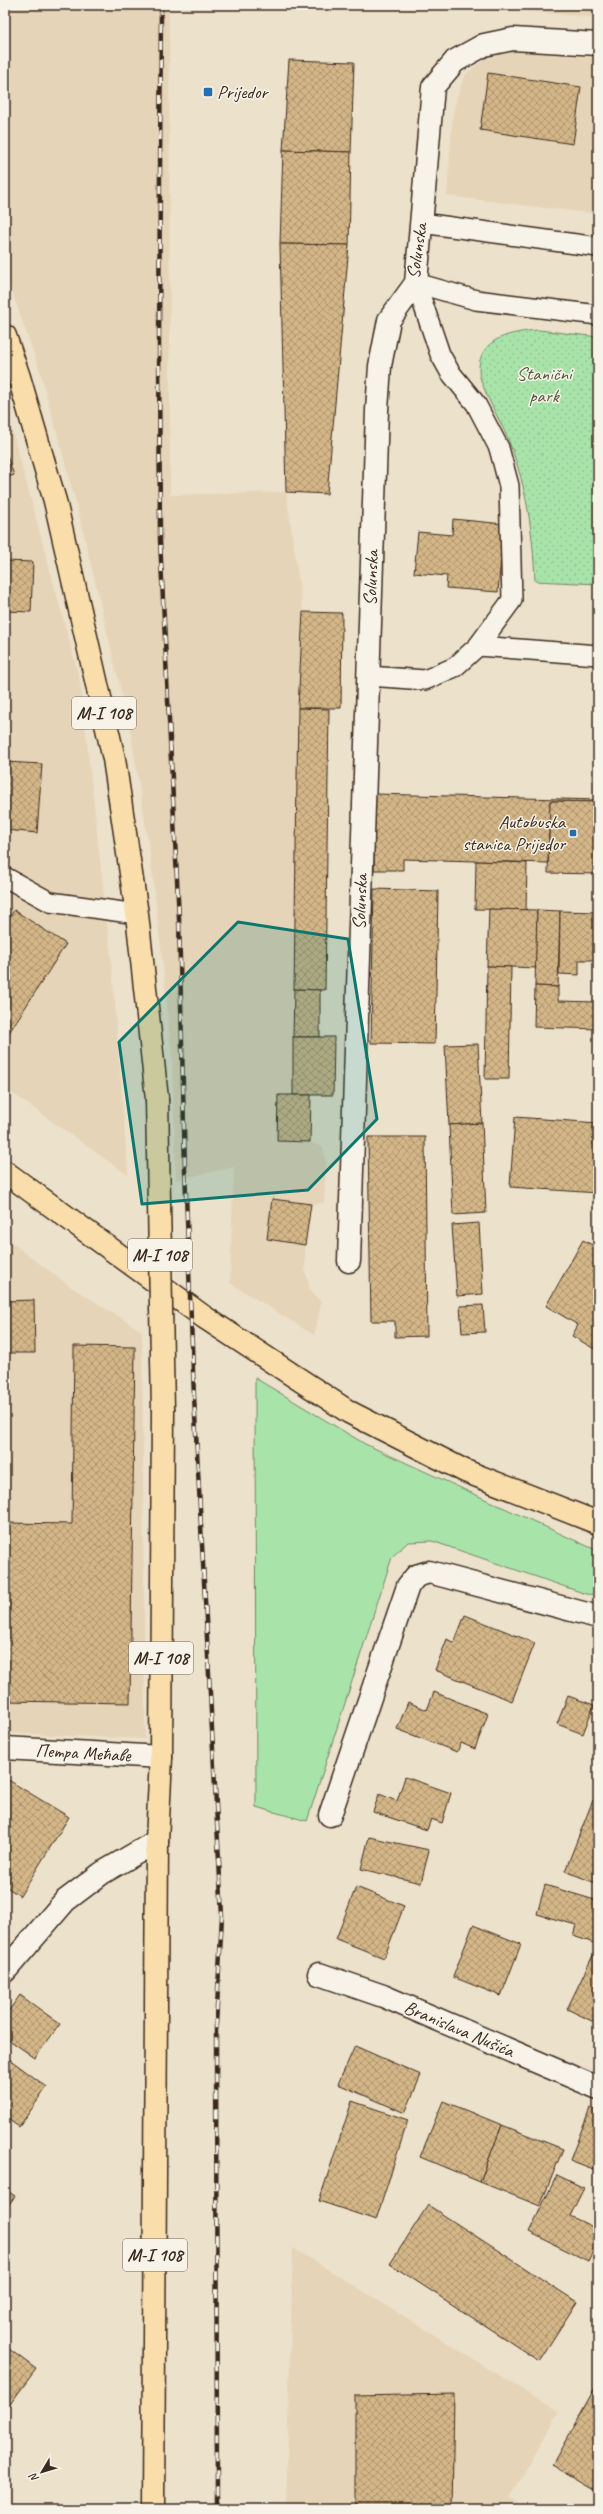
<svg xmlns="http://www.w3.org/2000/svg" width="603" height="2514" viewBox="0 0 603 2514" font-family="Caveat,sans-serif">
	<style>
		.built { fill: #e5d4b7 }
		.grass { fill: #a8e4aa; stroke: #728764 }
		.park { fill: url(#park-dots); stroke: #728764 }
		.building { fill: url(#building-cross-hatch); stroke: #3b2a1e }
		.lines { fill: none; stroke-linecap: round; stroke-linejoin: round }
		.lane-casing { stroke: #3b2a1e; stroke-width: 22 }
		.street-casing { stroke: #3b2a1e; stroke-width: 25 }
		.primary-casing { stroke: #3b2a1e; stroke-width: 25 }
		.lane { stroke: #f7f3e8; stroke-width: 19 }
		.street { stroke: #f7f3e8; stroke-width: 22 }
		.primary { stroke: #f9deab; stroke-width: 22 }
		.rail-casing { stroke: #3b2a1e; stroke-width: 4.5 }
		.rail { stroke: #f7f3e8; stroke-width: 3; stroke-dasharray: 9; stroke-linecap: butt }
		.primary-bridge-casing { stroke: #3b2a1e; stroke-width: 25; stroke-linecap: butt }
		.primary-bridge { stroke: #f9deab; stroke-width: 22 }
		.marked { fill: #0f766e; fill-opacity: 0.2; stroke: #0f766e; stroke-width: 3; stroke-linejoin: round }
		.poi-dot { fill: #1f6fb2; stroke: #f7f3e8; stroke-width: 1.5 }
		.labels { text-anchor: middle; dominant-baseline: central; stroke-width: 3; stroke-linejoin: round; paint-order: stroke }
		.shield { fill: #f7f3e8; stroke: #73665b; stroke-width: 1 }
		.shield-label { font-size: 18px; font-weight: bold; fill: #3b2a1e }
		.poi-label { font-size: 19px; fill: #3b2a1e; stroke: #f7f3e8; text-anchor: start }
		.street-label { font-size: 19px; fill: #3b2a1e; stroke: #f7f3e8 }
		.park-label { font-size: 19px; fill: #565841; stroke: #f7f3e8 }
	</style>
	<defs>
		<pattern id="park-dots" width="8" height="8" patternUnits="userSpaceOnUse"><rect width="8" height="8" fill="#a8e4aa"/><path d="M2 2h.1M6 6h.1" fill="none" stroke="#92c492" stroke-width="1.8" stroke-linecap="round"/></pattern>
		<pattern id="building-cross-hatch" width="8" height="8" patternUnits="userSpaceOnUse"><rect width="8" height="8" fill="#d4b788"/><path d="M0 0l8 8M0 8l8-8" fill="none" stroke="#ad956f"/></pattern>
	</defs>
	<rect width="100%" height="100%" fill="#ece1cb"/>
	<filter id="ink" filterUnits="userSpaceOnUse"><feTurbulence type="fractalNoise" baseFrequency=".025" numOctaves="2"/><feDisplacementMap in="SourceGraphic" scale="8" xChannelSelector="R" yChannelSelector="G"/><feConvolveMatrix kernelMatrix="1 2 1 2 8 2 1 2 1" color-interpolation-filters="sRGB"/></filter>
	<g filter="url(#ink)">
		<g class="built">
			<polygon points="5,5 169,5 170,495 286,492 303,612 298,708 293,1095 278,1095 277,1141 310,1142 323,1147 326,1164 324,1203 311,1204 272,1199 267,1239 305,1245 305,1270 310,1289 321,1303 314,1335 230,1283 234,1167 176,1180 172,1059 164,974 150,854 130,728 78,510 40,371 5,272"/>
			<polygon points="424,5 598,5 598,18 506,9 424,7"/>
			<polygon points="510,51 598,58 598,214 447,196 453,113 459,91 466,74 482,61"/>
			<polygon points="5,404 80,681 112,968 128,1175 5,1088"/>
			<polygon points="5,1238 71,1287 142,1331 145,1739 5,1733"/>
			<polygon points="293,2248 559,2412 510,2498 529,2509 286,2509"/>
		</g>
		<polygon class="grass" points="255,1378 365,1444 598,1551 598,1595 586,1594 432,1541 408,1542 392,1557 307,1821 256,1807"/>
		<path class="park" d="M539,330L598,337V584L535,581C533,534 527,488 510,444C504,427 479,385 479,371C478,337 513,332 539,330Z"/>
		<g class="building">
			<polygon points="424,5 506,5 506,9 424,7"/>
			<polygon points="289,60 354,62 351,152 283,150"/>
			<polygon points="488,73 581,87 573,144 480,130"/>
			<polygon points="283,150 351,152 349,245 280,244"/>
			<polygon points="280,244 349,245 327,494 286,492"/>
			<polygon points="5,451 14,475 5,478"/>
			<polygon points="453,519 504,524 498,592 446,588 447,576 414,573 418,532 452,535"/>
			<polygon points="5,561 33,562 31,612 5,611"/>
			<polygon points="303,612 342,613 341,708 298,708"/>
			<polygon points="298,708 329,709 325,990 294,989"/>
			<polygon points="5,762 42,764 37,833 5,830"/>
			<polygon points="375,794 598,800 598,802 550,801 548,863 403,859 403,870 374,870"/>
			<polygon points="550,801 598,802 598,874 548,873"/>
			<polygon points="476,861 527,863 526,910 475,909"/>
			<polygon points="374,889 438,891 435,1044 371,1043"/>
			<polygon points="489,909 537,910 536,968 487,966"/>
			<polygon points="14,910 66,944 5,1039 5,925"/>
			<polygon points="537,910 560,911 558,987 535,986"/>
			<polygon points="560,911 598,912 598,960 579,960 579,975 559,974"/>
			<polygon points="487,966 511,967 509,1079 485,1079"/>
			<polygon points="535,986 558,987 558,1001 598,1002 598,1029 534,1027"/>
			<polygon points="294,989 320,990 320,1037 293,1037"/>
			<polygon points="293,1037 334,1037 333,1095 293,1095"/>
			<polygon points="478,1044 482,1123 449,1125 445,1045"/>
			<polygon points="278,1095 311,1095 310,1142 277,1141"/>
			<polygon points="515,1117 598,1123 598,1193 510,1187"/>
			<polygon points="482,1123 486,1213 453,1215 449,1125"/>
			<polygon points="368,1137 425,1137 427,1336 395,1337 395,1321 371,1321"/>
			<polygon points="272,1199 311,1204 305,1245 267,1239"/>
			<polygon points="479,1223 483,1294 457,1296 452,1225"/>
			<polygon points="583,1240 598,1248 598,1351 572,1336 578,1325 546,1306"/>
			<polygon points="34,1300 35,1353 5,1353 5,1301"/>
			<polygon points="483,1305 485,1332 462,1333 460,1306"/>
			<polygon points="74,1346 135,1347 130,1703 5,1701 6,1523 72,1524"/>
			<polygon points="465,1615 535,1643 512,1701 435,1670 447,1639 454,1643"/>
			<polygon points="434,1692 488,1714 475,1749 461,1743 457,1752 397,1729 408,1702 427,1710"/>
			<polygon points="568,1696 594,1705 583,1734 557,1724"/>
			<polygon points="405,1777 451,1793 442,1823 431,1819 427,1830 373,1812 379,1794 397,1801"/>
			<polygon points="5,1778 69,1817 20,1896 5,1886"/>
			<polygon points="593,1800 598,1802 598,1884 565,1871"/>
			<polygon points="369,1837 429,1850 421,1883 361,1869"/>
			<polygon points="545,1885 598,1901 598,1931 594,1943 573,1936 576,1925 537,1914"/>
			<polygon points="356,1887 404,1906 384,1958 336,1939"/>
			<polygon points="473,1925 521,1944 501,1996 453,1977"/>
			<polygon points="598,1945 598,2024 567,2009"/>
			<polygon points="20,1995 60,2024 35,2058 5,2037 5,2016"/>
			<polygon points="355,2046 421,2075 405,2113 338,2084"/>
			<polygon points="5,2056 47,2087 19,2127 5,2117"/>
			<polygon points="352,2101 408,2120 376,2220 319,2201"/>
			<polygon points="443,2101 502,2125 480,2182 420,2157"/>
			<polygon points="590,2108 598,2111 598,2171 570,2160"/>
			<polygon points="502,2125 563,2149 540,2206 480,2182"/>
			<polygon points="557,2175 584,2188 570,2216 597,2229 598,2227 598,2248 595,2247 588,2261 529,2232"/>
			<polygon points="5,2189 15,2196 5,2210"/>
			<polygon points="428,2205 577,2302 539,2361 390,2264"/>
			<polygon points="5,2346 36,2369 5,2411"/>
			<polygon points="597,2384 598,2385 598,2492 552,2465"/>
			<polygon points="454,2394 452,2509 355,2509 355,2396"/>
		</g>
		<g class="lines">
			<defs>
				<g id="lane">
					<polyline points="422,223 598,247"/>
					<polyline points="416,283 476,300 598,315"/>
					<polyline points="478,646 598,655"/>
					<polyline points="368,676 425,680 455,667 478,646 512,600 509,486 499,448 476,404 450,372 440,354 416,283"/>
					<polyline points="5,877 50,902 137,914"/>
				</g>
				<g id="street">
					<polyline points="349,1261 377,410 380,366 389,320 416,283 433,87 455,61 484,45 513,39 598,44"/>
					<polyline points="5,1748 161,1757"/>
					<polyline points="330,1815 408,1586 416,1576 429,1572 598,1617"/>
					<polyline points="5,1971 65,1901 102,1873 157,1841"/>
					<polyline points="319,1974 383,1996 598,2088"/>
				</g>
				<g id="primary">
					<polyline points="5,336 19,377 55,501 114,759 137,914 157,1099"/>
					<polyline points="5,1172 204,1317 349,1412 465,1471 598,1523"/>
					<polyline points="153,2509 157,1841 161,1757 163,1410"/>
				</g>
			</defs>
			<use href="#lane" class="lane-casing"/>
			<use href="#street" class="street-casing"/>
			<use href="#primary" class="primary-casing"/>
			<use href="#lane" class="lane"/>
			<use href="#street" class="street"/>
			<use href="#primary" class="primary"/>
			<defs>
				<polyline id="rail" points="161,5 159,341 160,540 179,919 185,1169 194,1396 222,1916 216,2025 217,2509"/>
			</defs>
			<use href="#rail" class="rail-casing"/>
			<use href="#rail" class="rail"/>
			<defs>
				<polyline id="primary-bridge" points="157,1099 163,1410"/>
			</defs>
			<use href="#primary-bridge" class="primary-bridge-casing"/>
			<use href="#primary-bridge" class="primary-bridge"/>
		</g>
	</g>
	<path class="marked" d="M238,922L348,939L377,1119L308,1190L142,1204L119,1042Z"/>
	<g class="poi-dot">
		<rect x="203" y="87" width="10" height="10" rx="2"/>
		<rect x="569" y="829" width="8" height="8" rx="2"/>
	</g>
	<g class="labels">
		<g class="shield">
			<rect x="72" y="697" width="64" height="32" rx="3"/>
			<rect x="128" y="1239" width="64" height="32" rx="3"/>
			<rect x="129" y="1642" width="64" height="32" rx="3"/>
			<rect x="123" y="2239" width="64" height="32" rx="3"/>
		</g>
		<g class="shield-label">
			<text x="104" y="713">M-I 108</text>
			<text x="160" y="1255">M-I 108</text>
			<text x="161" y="1658">M-I 108</text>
			<text x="155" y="2255">M-I 108</text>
		</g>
		<g class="poi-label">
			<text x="217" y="92">Prijedor</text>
			<text x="565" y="822" text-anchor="end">Autobuska<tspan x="565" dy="22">stanica Prijedor</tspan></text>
		</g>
		<g class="street-label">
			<text transform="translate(417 251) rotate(-82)">Solunska</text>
			<text transform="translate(371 578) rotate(-88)">Solunska</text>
			<text transform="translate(360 902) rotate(-88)">Solunska</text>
			<text transform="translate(83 1753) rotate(3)">Петра Мећаве</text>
			<text transform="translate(459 2029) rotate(23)">Branislava Nušića</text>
		</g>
		<g class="park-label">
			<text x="544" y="374">Stanični<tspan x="544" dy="22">park</tspan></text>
		</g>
	</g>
	<rect width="603" height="2514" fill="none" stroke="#f7f3e8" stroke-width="20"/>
	<rect x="10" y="10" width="583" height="2494" fill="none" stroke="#3b2a1e" stroke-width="1.5" filter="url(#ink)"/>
	<g transform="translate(42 2472) rotate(232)" stroke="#f7f3e8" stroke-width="3" paint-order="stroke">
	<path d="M0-3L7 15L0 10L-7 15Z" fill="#3b2a1e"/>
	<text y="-6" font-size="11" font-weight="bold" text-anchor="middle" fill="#3b2a1e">N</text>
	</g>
</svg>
